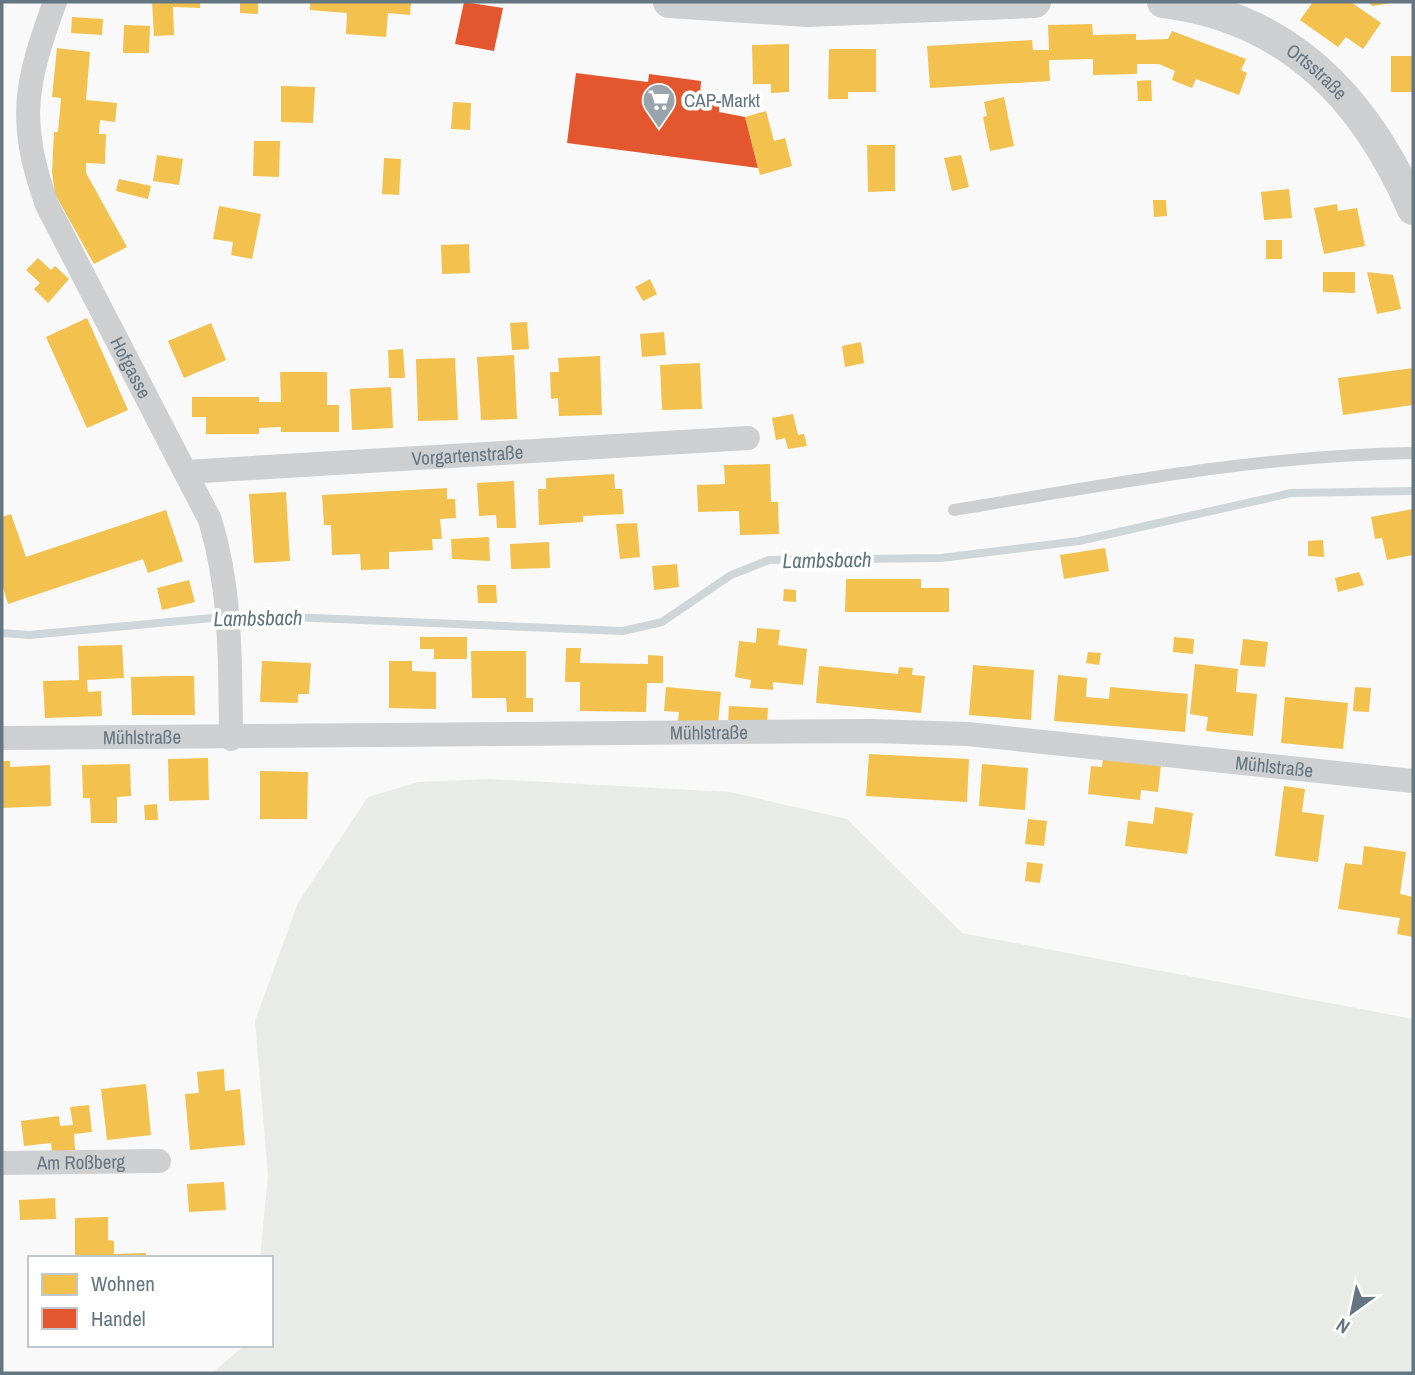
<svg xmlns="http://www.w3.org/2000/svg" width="1415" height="1375" viewBox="0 0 1415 1375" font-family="'Archivo Narrow',sans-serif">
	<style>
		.green { fill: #e8ebe6 }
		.homes { fill: #f2c14e }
		.shops { fill: #e4572e }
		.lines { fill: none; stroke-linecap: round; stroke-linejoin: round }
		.stream { stroke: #ced6d9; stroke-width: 8 }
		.service { stroke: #cecfd0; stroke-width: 12 }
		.minor { stroke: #cecfd0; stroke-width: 24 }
		.tertiary { stroke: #cecfd0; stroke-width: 32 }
		.labels { text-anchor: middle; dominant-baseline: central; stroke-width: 7; stroke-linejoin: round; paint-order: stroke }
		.street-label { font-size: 19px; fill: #657683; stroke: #fff }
		.poi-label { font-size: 19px; fill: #657683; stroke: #fff; text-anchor: start }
		.water-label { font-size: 21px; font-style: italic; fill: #60757c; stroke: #fff }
	</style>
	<rect width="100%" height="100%" fill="#f9f9f9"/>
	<polygon class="green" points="488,779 730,792 847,819 962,933 1413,1019 1413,1373 212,1373 245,1345 271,1345 271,1258 260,1258 268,1176 255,1021 298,903 368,797 418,782"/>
	<g class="homes">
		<polygon points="152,2 200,2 200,8 173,7 174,35 154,36"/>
		<polygon points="240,2 258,2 258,14 240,13"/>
		<polygon points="310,2 411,2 410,15 388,13 386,37 346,34 347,13 310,10"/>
		<polygon points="1313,2 1351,2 1381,23 1363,49 1346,37 1338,47 1300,20"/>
		<polygon points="1367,2 1391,2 1391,3 1373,6"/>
		<polygon points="72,17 103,19 102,35 71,33"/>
		<polygon points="1092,24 1093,35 1136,34 1136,40 1168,39 1172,31 1246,59 1241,70 1247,73 1239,95 1196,79 1192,88 1172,80 1175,71 1159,64 1137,64 1137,74 1093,75 1093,59 1049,60 1050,81 930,88 927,46 1032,40 1033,50 1049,50 1048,25"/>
		<polygon points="124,25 150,26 149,53 123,53"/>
		<polygon points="789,44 789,92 771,93 771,84 753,84 752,45"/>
		<polygon points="57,48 90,52 86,100 117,103 115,122 100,120 99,134 106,134 105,164 86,163 86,173 127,247 94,264 55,194 52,172 54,132 58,132 61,98 52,97"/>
		<polygon points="829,49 876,49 876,92 848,92 848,99 828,99"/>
		<rect x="1391" y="56" width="22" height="36"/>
		<polygon points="1151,80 1152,101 1138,101 1137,81"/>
		<polygon points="281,86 315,87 313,123 281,122"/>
		<polygon points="1004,97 1014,146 990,151 983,117 987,116 984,102"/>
		<polygon points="453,102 471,103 470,130 451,129"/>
		<polygon points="766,111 774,141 785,138 792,166 760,175 745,117"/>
		<polygon points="254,141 280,141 279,177 253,176"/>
		<polygon points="867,145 895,145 895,191 868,192"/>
		<polygon points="157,155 183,159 179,185 153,181"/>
		<polygon points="961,155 969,187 952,191 944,158"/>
		<polygon points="384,158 401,159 399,195 382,194"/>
		<polygon points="119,179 151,186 148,199 116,191"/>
		<polygon points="1289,189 1292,218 1264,220 1261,192"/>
		<polygon points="1153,200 1166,200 1167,216 1154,217"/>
		<polygon points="1337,204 1338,211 1357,208 1365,246 1324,254 1314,208"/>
		<polygon points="219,206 261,214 252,259 231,255 233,242 213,239"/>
		<rect x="1266" y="240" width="16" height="19"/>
		<polygon points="469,244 470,273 442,274 441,245"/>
		<polygon points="38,258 51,270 55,266 69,279 48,303 34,289 40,283 26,270"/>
		<polygon points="1323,272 1355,272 1355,293 1323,292"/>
		<polygon points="1367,272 1393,275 1401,309 1377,314"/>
		<polygon points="650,279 657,294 643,301 635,287"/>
		<polygon points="87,318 128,410 87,428 46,337"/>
		<polygon points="527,322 529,349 512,350 510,323"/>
		<polygon points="211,323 226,360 184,378 168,341"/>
		<polygon points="664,332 666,355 642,357 640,334"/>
		<polygon points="861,342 864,363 845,367 842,346"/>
		<polygon points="403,349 405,378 389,378 388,350"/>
		<polygon points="514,355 517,419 481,420 477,357"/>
		<polygon points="600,356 602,415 559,416 558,398 551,399 550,372 559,372 558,358"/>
		<polygon points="455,358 458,420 418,421 416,359"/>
		<polygon points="700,363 702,409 662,410 660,365"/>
		<polygon points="1413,368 1413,405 1343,415 1338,378"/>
		<polygon points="280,372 327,372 327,405 339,405 339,432 281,432 281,427 259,428 259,434 206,434 206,417 192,417 192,397 259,397 259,402 281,402"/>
		<polygon points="391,387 393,428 352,430 350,389"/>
		<polygon points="793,414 798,435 804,434 807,446 788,449 785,438 776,440 772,418"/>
		<polygon points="770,464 771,502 778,502 779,534 740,535 739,511 698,512 697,485 725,484 724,465"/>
		<polygon points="614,474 615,489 622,489 624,514 583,516 583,522 539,525 538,489 546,489 546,478"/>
		<polygon points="514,481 516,528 497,528 496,515 479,516 477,483"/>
		<polygon points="447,488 447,499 455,499 456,518 440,519 442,539 432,539 433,550 389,552 389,569 361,570 360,554 332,555 331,525 324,525 322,495"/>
		<polygon points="286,492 290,561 254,563 249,494"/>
		<polygon points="1413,509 1413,555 1387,560 1382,538 1375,539 1371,517"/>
		<polygon points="166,510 183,561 148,573 143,559 8,604 2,584 2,517 11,514 26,557"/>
		<polygon points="637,523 640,557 620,559 616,524"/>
		<polygon points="489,537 490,561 452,559 451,539"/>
		<polygon points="1323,540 1324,557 1308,556 1308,541"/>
		<polygon points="549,542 550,568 511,569 510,544"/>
		<polygon points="1105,548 1109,571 1064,579 1060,555"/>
		<polygon points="677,564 679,587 654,590 652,566"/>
		<polygon points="1359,572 1364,585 1338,592 1335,578"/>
		<polygon points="846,579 921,579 921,588 949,588 949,612 845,612"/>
		<polygon points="189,580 195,602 162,610 157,588"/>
		<polygon points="477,585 496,585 497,603 478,603"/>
		<polygon points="784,589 796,590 796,602 783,601"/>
		<polygon points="757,628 780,630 778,645 807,649 803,685 773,682 773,690 750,688 751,680 735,677 739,641 756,643"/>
		<polygon points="420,637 467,637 467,659 434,659 434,649 420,649"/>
		<polygon points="1174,637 1194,639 1193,654 1173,652"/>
		<polygon points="1243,639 1268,642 1265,667 1240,665"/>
		<polygon points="122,645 124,678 87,680 88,692 101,691 102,716 45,718 43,681 79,680 78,646"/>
		<polygon points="566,648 581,648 580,663 648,664 648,655 663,656 663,683 647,683 646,712 580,711 580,682 565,682"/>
		<polygon points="471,651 526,651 526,698 533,698 533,712 507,712 506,698 472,698"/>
		<polygon points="1088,652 1101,653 1099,665 1086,663"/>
		<polygon points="262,661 311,663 309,694 298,694 298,703 260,702"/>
		<polygon points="389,661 412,661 412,671 436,672 436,709 389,708"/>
		<polygon points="1195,664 1238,669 1236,692 1257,694 1253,736 1206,731 1208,717 1190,714"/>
		<polygon points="973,665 1034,670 1031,720 969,715"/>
		<polygon points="819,666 898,674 899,667 913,668 912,675 925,676 921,713 816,703"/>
		<polygon points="1058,675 1087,678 1086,697 1109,699 1110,687 1188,694 1185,732 1054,721"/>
		<polygon points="174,676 194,676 195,715 132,715 131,677"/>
		<polygon points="666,687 721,692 718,724 678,721 679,712 664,711"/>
		<polygon points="1355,687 1371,688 1369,712 1353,711"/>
		<polygon points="1285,697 1348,703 1343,749 1281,743"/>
		<polygon points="729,706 768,708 767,725 728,723"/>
		<polygon points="869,754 969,759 967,802 866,796"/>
		<polygon points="208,758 209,800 169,801 168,759"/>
		<polygon points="1103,758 1161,765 1158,792 1141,790 1140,800 1088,794 1091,766 1102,767"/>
		<polygon points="2,761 10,761 10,767 50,765 51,806 2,808"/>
		<polygon points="130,764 131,796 117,797 117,823 91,823 90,798 83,798 82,765"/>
		<polygon points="982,764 1028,768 1025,810 979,806"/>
		<polygon points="260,771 308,772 307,819 260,819"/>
		<polygon points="1284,786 1305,789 1302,812 1324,815 1318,862 1275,856"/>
		<polygon points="157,804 158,820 145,820 144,805"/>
		<polygon points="1155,807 1193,813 1187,854 1125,846 1128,821 1153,824"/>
		<polygon points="1028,819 1047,821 1044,846 1025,844"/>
		<polygon points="1364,846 1406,852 1400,894 1413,897 1413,937 1397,934 1400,918 1338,909 1345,863 1362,865"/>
		<polygon points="1027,862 1043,864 1040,883 1025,881"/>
		<polygon points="224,1069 225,1091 240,1089 245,1145 190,1150 185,1094 199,1093 197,1072"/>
		<polygon points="146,1084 151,1135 107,1140 101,1089"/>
		<polygon points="89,1105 92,1132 74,1134 75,1150 52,1153 51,1143 24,1146 21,1121 59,1116 60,1126 73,1125 70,1107"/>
		<polygon points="224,1182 226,1210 189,1212 187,1184"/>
		<polygon points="55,1198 56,1219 20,1220 19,1200"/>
		<polygon points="108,1217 108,1240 114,1241 114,1254 146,1253 146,1258 75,1258 75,1218"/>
	</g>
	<g class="shops">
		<polygon points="464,2 503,8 494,51 455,44"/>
		<polygon points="576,73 648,82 649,74 701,81 700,97 721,100 719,112 745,117 758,168 567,143"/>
	</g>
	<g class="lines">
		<polyline class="stream" points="2,633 29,635 245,615 623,631 662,622 731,575 769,560 941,558 1079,541 1291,493 1413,491"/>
		<path class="service" d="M954,510C1106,485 1258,455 1413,453"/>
		<g class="minor">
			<path id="s1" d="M55,2C25,84 17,121 47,205L210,520C232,592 230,664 231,739"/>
			<path id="s2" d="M186,472L748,438"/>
			<path id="s3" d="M2,738L870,731L968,734L1413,781"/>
			<path id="s4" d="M2,1163L159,1161"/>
		</g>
		<g class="tertiary">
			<polyline points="669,2 807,11 1035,2"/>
			<path id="s5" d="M1163,2C1289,17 1365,99 1413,209"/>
		</g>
	</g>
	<defs>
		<symbol id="supermarket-pin" viewBox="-11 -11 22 30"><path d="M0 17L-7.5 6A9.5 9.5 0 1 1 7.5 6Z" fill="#99a4ac" stroke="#fff"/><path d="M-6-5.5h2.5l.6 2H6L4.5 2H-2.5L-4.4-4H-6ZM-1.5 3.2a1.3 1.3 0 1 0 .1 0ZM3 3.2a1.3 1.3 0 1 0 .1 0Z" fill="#fff"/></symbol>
	</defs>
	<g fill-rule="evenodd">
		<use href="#supermarket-pin" x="640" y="81" width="38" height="52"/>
	</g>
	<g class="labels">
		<g class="street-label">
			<text stroke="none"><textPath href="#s5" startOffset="172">Ortsstraße</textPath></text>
			<text stroke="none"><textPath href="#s1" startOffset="392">Hofgasse</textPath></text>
			<text stroke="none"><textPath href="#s2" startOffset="282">Vorgartenstraße</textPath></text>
			<text stroke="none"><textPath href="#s3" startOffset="707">Mühlstraße</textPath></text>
			<text stroke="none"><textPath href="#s3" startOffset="140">Mühlstraße</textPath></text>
			<text stroke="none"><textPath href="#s3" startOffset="1274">Mühlstraße</textPath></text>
			<text stroke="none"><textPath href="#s4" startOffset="79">Am Roßberg</textPath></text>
		</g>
		<g class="poi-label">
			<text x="684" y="100">CAP-Markt</text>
		</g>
		<g class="water-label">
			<text transform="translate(827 560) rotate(-1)">Lambsbach</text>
			<text transform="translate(258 618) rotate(-1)">Lambsbach</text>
		</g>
	</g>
	<rect width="1415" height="1375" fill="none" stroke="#657683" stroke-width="7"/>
	<rect x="28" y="1256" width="245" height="91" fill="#ffffff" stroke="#c1c8cd" stroke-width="2"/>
	<rect x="42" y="1274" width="35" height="21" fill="#f2c14e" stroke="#c1c8cd" stroke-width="2"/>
	<text x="91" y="1291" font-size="21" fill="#657683">Wohnen</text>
	<rect x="42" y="1308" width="35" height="21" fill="#e4572e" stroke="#c1c8cd" stroke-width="2"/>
	<text x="91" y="1326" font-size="21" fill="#657683">Handel</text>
	<g transform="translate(1352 1312) rotate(213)" stroke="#ffffff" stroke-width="5" paint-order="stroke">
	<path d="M0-5L12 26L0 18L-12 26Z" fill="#657683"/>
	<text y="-10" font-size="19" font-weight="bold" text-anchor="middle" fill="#657683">N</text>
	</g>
</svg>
